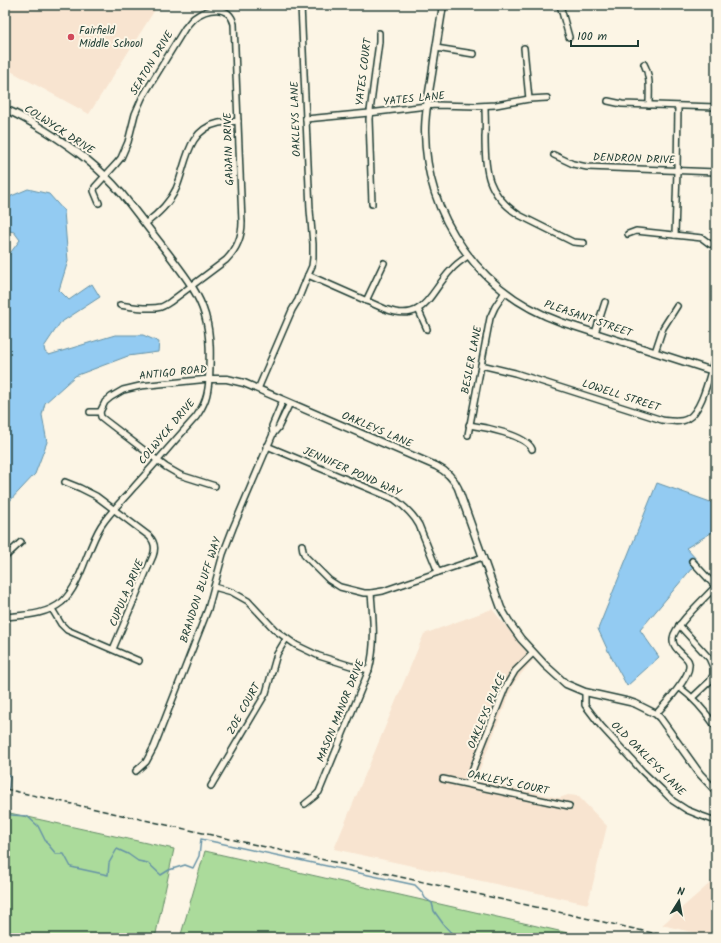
<svg xmlns="http://www.w3.org/2000/svg" width="721" height="943" viewBox="0 0 721 943" font-family="Kalam,sans-serif">
	<style>
		.built { fill: #f8e4d0 }
		.green { fill: #abdb9b; stroke: #658c68 }
		.water { fill: #93cbf2; stroke: #6592a6 }
		.lines { fill: none; stroke-linecap: round; stroke-linejoin: round }
		.stream { stroke: #6592a6; stroke-width: 1.5 }
		.minor-casing { stroke: #1f3d34; stroke-width: 8 }
		.tertiary-casing { stroke: #1f3d34; stroke-width: 9 }
		.minor { stroke: #fcf5e5; stroke-width: 5 }
		.tertiary { stroke: #fcf5e5; stroke-width: 6 }
		.rail { stroke: #1f3d34; stroke-width: 1.5; stroke-dasharray: 6 3; stroke-linecap: butt }
		.poi-dot { fill: #d1495b; stroke: #fcf5e5; stroke-width: 1.5 }
		.labels { text-anchor: middle; dominant-baseline: central; stroke-width: 4; stroke-linejoin: round; paint-order: stroke }
		.poi-label { font-size: 11px; fill: #1f3d34; stroke: #fcf5e5; text-anchor: start }
		.street-label { font-size: 11px; fill: #1f3d34; stroke: #fcf5e5 }
	</style>
	<rect width="100%" height="100%" fill="#fcf5e5"/>
	<filter id="ink" filterUnits="userSpaceOnUse"><feTurbulence type="fractalNoise" baseFrequency=".025" numOctaves="2"/><feDisplacementMap in="SourceGraphic" scale="8" xChannelSelector="R" yChannelSelector="G"/><feConvolveMatrix kernelMatrix="1 2 1 2 8 2 1 2 1" color-interpolation-filters="sRGB"/></filter>
	<g filter="url(#ink)">
		<g class="built">
			<polygon points="5,5 158,5 89,114 5,68"/>
			<polygon points="492,609 533,660 526,668 514,683 477,776 478,780 559,798 568,795 578,796 607,826 588,904 334,849 424,634"/>
			<polygon points="716,878 716,938 662,925"/>
		</g>
		<g class="green">
			<polygon points="5,812 174,849 155,938 5,938"/>
			<polygon points="205,851 590,938 180,938"/>
		</g>
		<g class="water">
			<polygon points="28,189 49,194 64,211 68,261 59,290 69,300 92,284 100,297 60,323 44,347 45,352 49,355 115,335 143,335 159,342 158,352 128,356 75,376 45,403 42,415 47,442 35,474 5,506 5,260 20,240 14,232 5,230 5,194 9,197"/>
			<polygon points="657,483 716,504 716,530 686,548 698,561 640,630 659,657 627,686 609,653 598,629"/>
		</g>
		<g class="lines">
			<g class="stream">
				<polyline points="5,771 10,777 9,787 5,792"/>
				<polyline points="5,809 11,815 27,816 38,826 46,842 56,854 64,854 71,867 108,875 109,863 117,849 128,854 138,861 148,863 161,875 169,870 185,865 193,868 199,856 201,839 415,885 422,892 425,898 432,903 434,911 444,925 456,938"/>
			</g>
			<defs>
				<g id="minor">
					<polyline points="560,5 569,37"/>
					<polyline points="436,48 474,54"/>
					<polyline points="524,48 529,99"/>
					<path d="M644,64C651,77 649,91 649,105"/>
					<polyline points="608,101 622,104 716,107"/>
					<path d="M485,106C485,116 486,127 485,137C485,172 487,194 519,215L573,242L584,243"/>
					<polyline points="306,119 369,113 435,105 476,106 496,105 529,99 547,98"/>
					<polyline points="554,155 573,164 587,167 716,172"/>
					<path d="M99,203L94,191L95,187L116,164L121,158L128,142L135,114L142,98L185,28C188,25 190,21 194,18C207,8 229,4 234,24L242,222C242,237 237,249 226,260L170,302C167,304 164,306 161,307C149,310 132,307 120,305"/>
					<polyline points="372,204 369,119 379,42 379,33"/>
					<path d="M145,224C158,214 169,204 176,189C187,164 186,130 219,123C225,122 232,122 238,121"/>
					<polyline points="628,234 636,231 693,237 702,238 710,244"/>
					<polyline points="675,235 677,170 678,107"/>
					<path d="M308,275L385,309C425,324 429,293 451,270C456,264 462,260 468,256"/>
					<polyline points="366,301 384,263"/>
					<polyline points="418,309 427,329"/>
					<polyline points="595,333 605,302"/>
					<polyline points="655,352 663,328 677,306"/>
					<path d="M481,365L515,373L662,420C670,421 680,423 687,419C703,411 710,371 716,355"/>
					<polyline points="258,389 292,310 298,300 308,275 312,266 313,258 313,244 310,210 301,5"/>
					<polyline points="283,400 272,426 273,434 278,428 290,403"/>
					<polyline points="90,412 100,412 101,417 106,421 166,467 180,475 215,486"/>
					<path d="M469,425C484,427 526,435 532,449"/>
					<polyline points="468,435 490,318 495,307 505,292"/>
					<path d="M267,446L394,499C404,506 413,514 419,525L438,572"/>
					<path d="M65,482L80,488L96,496L149,536C155,542 156,548 153,556L113,649"/>
					<polyline points="302,545 303,551 305,556 329,580 340,587 364,593 371,593 383,591 483,557"/>
					<polyline points="5,557 21,542"/>
					<polyline points="692,561 716,587"/>
					<polyline points="214,587 232,592 248,601 275,630 296,645 319,656 351,666 369,670"/>
					<polyline points="52,609 61,624 67,630 139,661"/>
					<path d="M5,617C25,615 46,615 62,602C81,585 87,548 101,526C110,512 123,500 134,487C155,464 175,440 196,417C205,404 208,395 209,379L140,386L123,390L111,397L105,402L100,412"/>
					<polyline points="679,625 709,658 713,667 713,675 710,681 693,697"/>
					<path d="M679,687C694,698 705,711 716,727"/>
					<polyline points="585,692 585,705 601,726 643,772 662,790 673,801 687,810 702,816 716,821"/>
					<path d="M656,714C665,704 689,679 689,666C690,661 687,659 684,656C679,651 672,646 673,638C674,626 706,597 716,586"/>
					<polyline points="136,771 146,762 154,747 208,609 223,554 233,528 273,434"/>
					<polyline points="443,779 569,806"/>
					<polyline points="468,784 474,766 505,688 515,671 533,653"/>
					<polyline points="211,786 266,693 277,654 286,639"/>
					<path d="M305,804L315,796L319,792L369,670C376,644 373,619 371,593"/>
				</g>
				<g id="tertiary">
					<path d="M443,5C439,30 435,55 431,80C428,97 425,114 425,131C426,218 480,293 561,322L716,372"/>
					<path d="M5,109C19,115 33,123 46,131C76,150 98,166 122,194C137,213 152,233 167,252C182,272 198,291 205,315C211,336 210,358 209,379H227L244,383L436,466C446,471 453,477 458,488L501,608L511,625L521,639L545,665L566,684L585,692L630,702L636,704L656,714L660,718L700,774L716,791"/>
				</g>
			</defs>
			<use href="#minor" class="minor-casing"/>
			<use href="#tertiary" class="tertiary-casing"/>
			<use href="#minor" class="minor"/>
			<use href="#tertiary" class="tertiary"/>
			<polyline class="rail" points="5,789 675,938"/>
		</g>
	</g>
	<circle class="poi-dot" cx="71" cy="37" r="4"/>
	<g class="labels">
		<g class="poi-label">
			<text x="79" y="31">Fairfield<tspan x="79" dy="13">Middle School</tspan></text>
		</g>
		<g class="street-label">
			<text transform="translate(152 63) rotate(-59)">SEATON DRIVE</text>
			<text transform="translate(364 72) rotate(-83)">YATES COURT</text>
			<text transform="translate(414 99) rotate(-6)">YATES LANE</text>
			<text transform="translate(296 119) rotate(-92)">OAKLEYS LANE</text>
			<text transform="translate(59 130) rotate(33)">COLWYCK DRIVE</text>
			<text transform="translate(229 149) rotate(-92)">GAWAIN DRIVE</text>
			<text transform="translate(634 159) rotate(2)">DENDRON DRIVE</text>
			<text transform="translate(588 319) rotate(19)">PLEASANT STREET</text>
			<text transform="translate(472 360) rotate(-79)">BESLER LANE</text>
			<text transform="translate(173 373) rotate(-6)">ANTIGO ROAD</text>
			<text transform="translate(621 396) rotate(18)">LOWELL STREET</text>
			<text transform="translate(377 430) rotate(23)">OAKLEYS LANE</text>
			<text transform="translate(167 432) rotate(-50)">COLWYCK DRIVE</text>
			<text transform="translate(352 472) rotate(24)">JENNIFER POND WAY</text>
			<text transform="translate(201 590) rotate(-72)">BRANDON BLUFF WAY</text>
			<text transform="translate(127 593) rotate(-67)">CUPULA DRIVE</text>
			<text transform="translate(244 709) rotate(-61)">ZOE COURT</text>
			<text transform="translate(341 711) rotate(-68)">MASON MANOR DRIVE</text>
			<text transform="translate(487 711) rotate(-67)">OAKLEYS PLACE</text>
			<text transform="translate(648 759) rotate(45)">OLD OAKLEYS LANE</text>
			<text transform="translate(508 783) rotate(12)">OAKLEY'S COURT</text>
		</g>
	</g>
	<rect width="721" height="943" fill="none" stroke="#fcf5e5" stroke-width="20"/>
	<rect x="10" y="10" width="701" height="923" fill="none" stroke="#1f3d34" stroke-width="1.5" filter="url(#ink)"/>
	<g transform="translate(679 901) rotate(11)" stroke="#fcf5e5" stroke-width="3" paint-order="stroke">
	<path d="M0-3L7 15L0 10L-7 15Z" fill="#1f3d34"/>
	<text y="-6" font-size="11" font-weight="bold" text-anchor="middle" fill="#1f3d34">N</text>
	</g>
	<path d="M571 40v6h67v-6" fill="none" stroke="#1f3d34" stroke-width="2"/>
	<text x="577" y="40" font-size="12" fill="#1f3d34" stroke="#fcf5e5" stroke-width="3" paint-order="stroke">100 m</text>
</svg>
